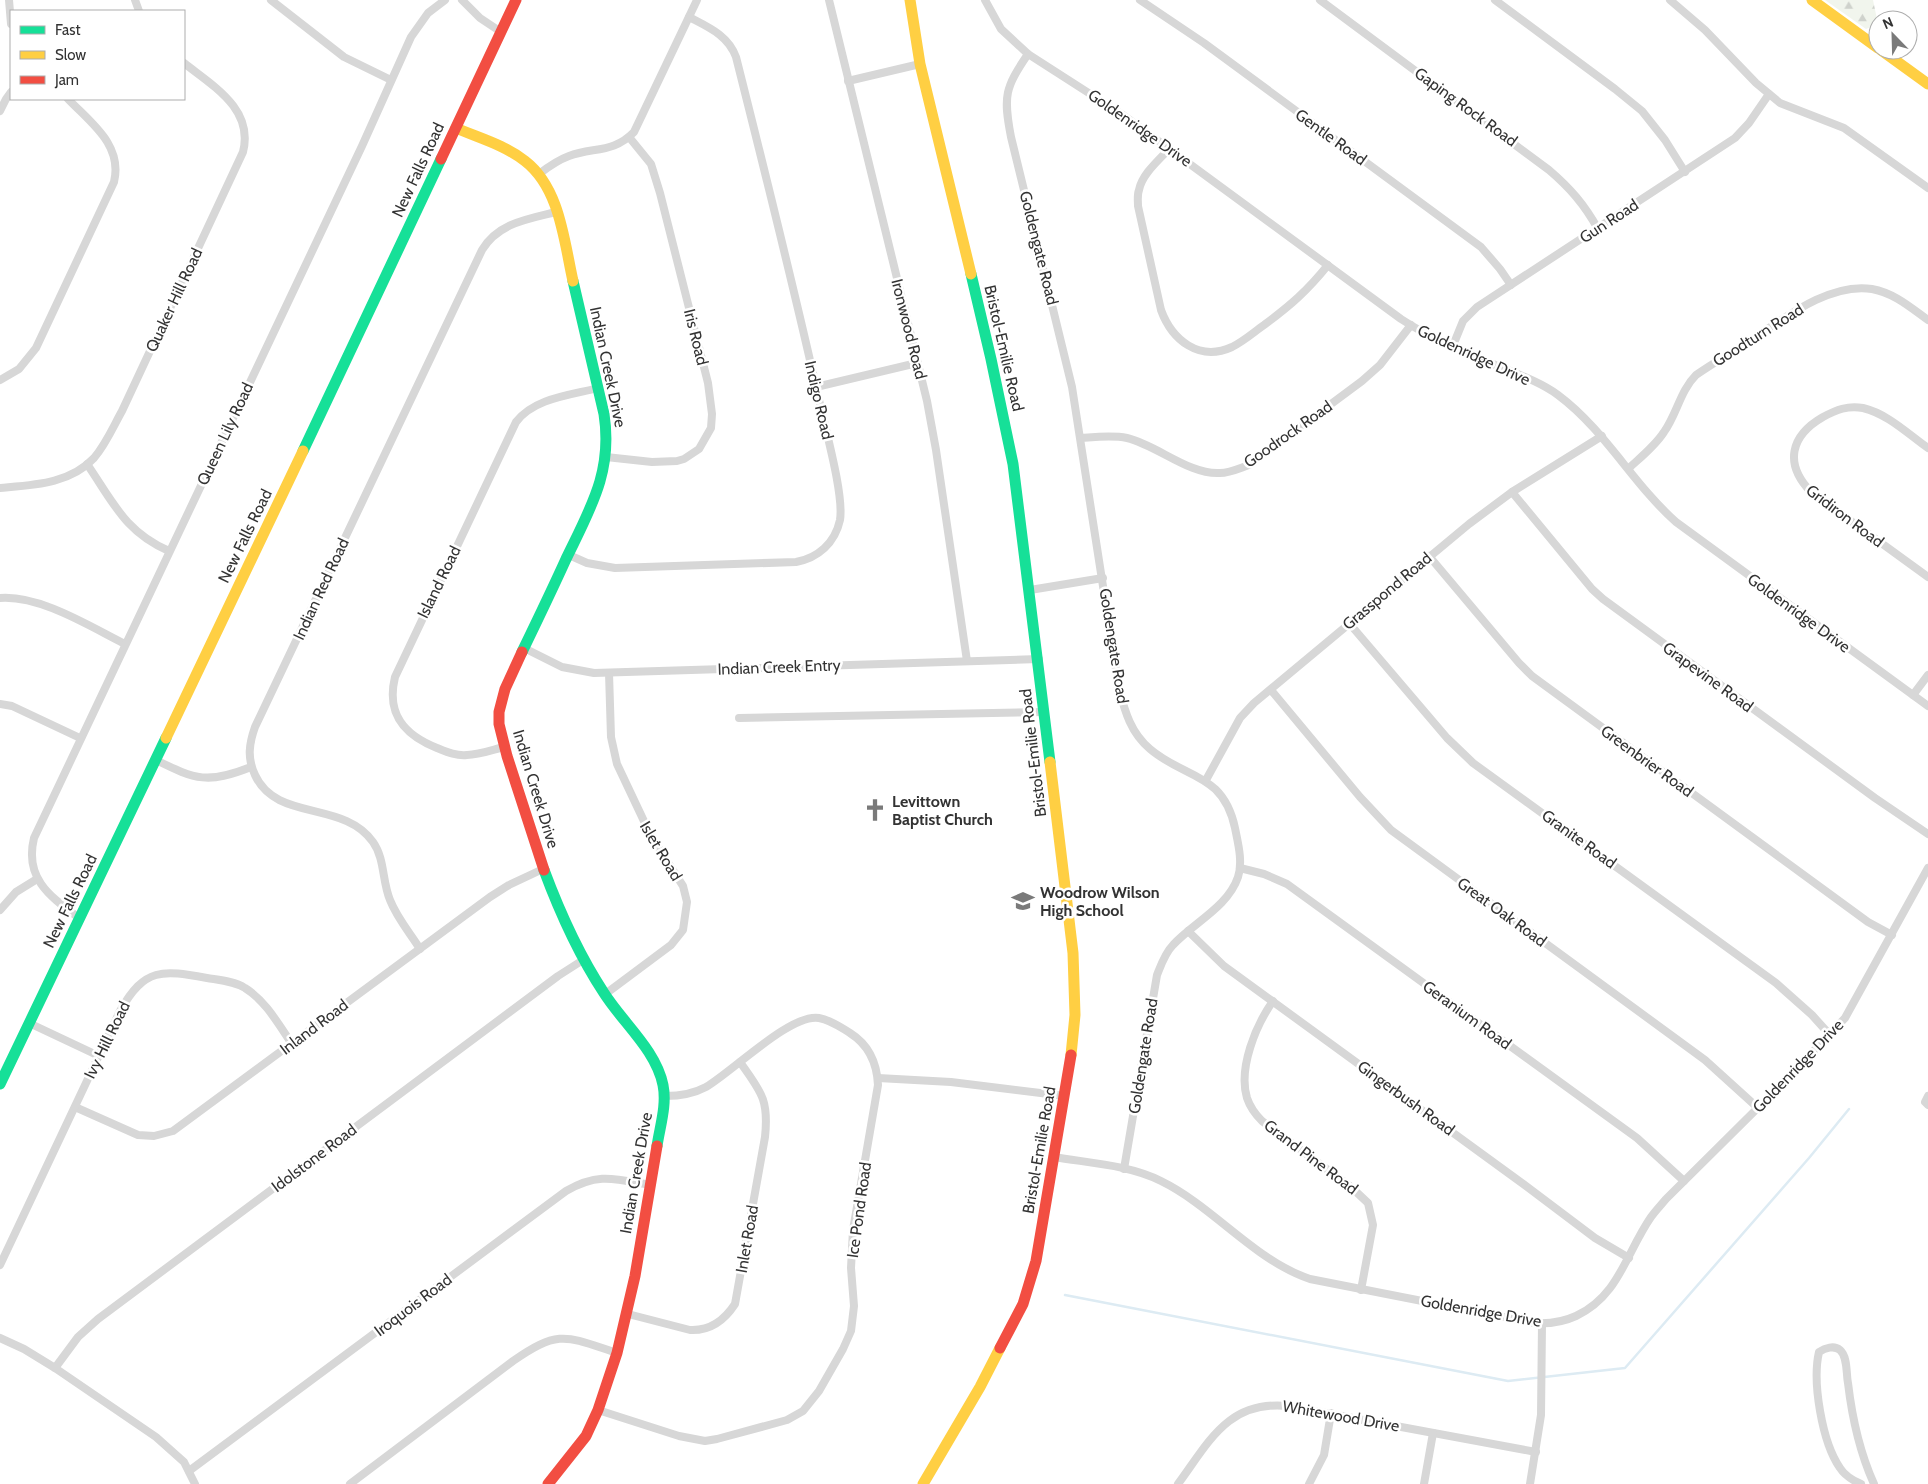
<svg xmlns="http://www.w3.org/2000/svg" width="1928" height="1484" viewBox="0 0 1928 1484" font-family="Cabin,sans-serif">
	<style>
		.forest { fill: url(#forest-firs) }
		.lines { fill: none; stroke-linecap: round; stroke-linejoin: round }
		.stream { stroke: #ddebf3; stroke-width: 2.5 }
		.street { stroke: #d7d7d7; stroke-width: 8 }
		.fast { stroke: #16e098; stroke-width: 11 }
		.slow { stroke: #ffcf43; stroke-width: 11 }
		.jam { stroke: #f24e42; stroke-width: 11 }
		.labels { text-anchor: middle; dominant-baseline: central; stroke-width: 5; stroke-linejoin: round; paint-order: stroke }
		.street-label { font-size: 16px; fill: #333; stroke: #fff }
		.poi-label { font-size: 16px; font-weight: bold; fill: #333; stroke: #fff; text-anchor: start }
	</style>
	<defs>
		<pattern id="forest-firs" width="22" height="20" patternUnits="userSpaceOnUse" patternTransform="scale(1.25)"><rect width="22" height="20" fill="#f1f5ed"/><path d="M5 1l3.5 6h-7zM16 11l3.5 6h-7z" fill="#cfd2cc"/></pattern>
	</defs>
	<rect width="100%" height="100%" fill="#fff"/>
	<polygon class="forest" points="1825,0 1873,0 1878,24 1866,29"/>
	<g class="lines">
		<polyline class="stream" points="1065,1295 1508,1381 1625,1368 1809,1158 1849,1109"/>
		<g class="street">
			<polyline points="9,0 11,24"/>
			<polyline points="135,0 139,11"/>
			<polyline points="271,0 344,57 391,80"/>
			<polyline points="462,0 480,18 501,32"/>
			<polyline points="829,0 927,401 936,450 967,661"/>
			<path d="M985,0L1001,29L1028,54L1123,115L1401,319C1430,338 1461,351 1493,364C1514,373 1539,381 1558,395C1605,430 1633,484 1676,522L1928,706"/>
			<polyline points="1140,0 1204,43 1481,247 1500,269 1511,285"/>
			<path d="M1320,0L1549,170C1570,188 1584,204 1598,229"/>
			<polyline points="1495,0 1615,89 1642,111 1665,140 1685,172"/>
			<polyline points="1670,0 1705,30 1756,83 1780,103 1844,128 1928,188"/>
			<path d="M1028,54C1005,88 1003,96 1011,137L1072,387L1119,689C1125,712 1131,733 1150,749C1185,779 1223,772 1235,828C1238,843 1243,862 1238,877C1228,907 1193,923 1173,945C1165,953 1161,965 1157,975L1124,1169"/>
			<polyline points="848,81 920,64"/>
			<polyline points="0,111 6,99 11,92"/>
			<path d="M1170,148C1159,160 1142,174 1139,190C1137,195 1138,201 1138,206L1161,310C1172,340 1199,362 1232,347C1244,341 1254,332 1264,325C1291,305 1307,291 1328,265"/>
			<path d="M539,174C548,167 558,160 569,156C593,147 614,153 634,132L697,0"/>
			<polyline points="1452,348 1463,321 1477,307 1735,138 1749,123 1769,94"/>
			<path d="M0,380L19,369L36,348L114,182C123,145 91,123 68,99"/>
			<polyline points="816,387 917,363"/>
			<path d="M1081,438C1096,437 1112,435 1127,438C1157,445 1189,475 1220,473C1230,473 1240,468 1249,465L1362,381L1380,365L1411,325"/>
			<path d="M1928,448C1908,434 1888,414 1863,408C1848,405 1836,410 1823,417C1790,436 1784,464 1811,492L1928,577"/>
			<polyline points="606,457 652,462 677,461 684,459 699,449 711,428 712,414 708,383 660,193 651,164 629,137"/>
			<path d="M87,464C113,502 125,532 169,551"/>
			<path d="M1629,468C1641,457 1655,446 1664,432C1677,414 1680,391 1696,375C1713,363 1731,353 1748,342C1782,320 1829,282 1872,289C1894,293 1910,307 1928,320"/>
			<path d="M0,488C33,485 70,484 94,458C106,444 113,427 122,411L243,152C254,109 213,86 184,63"/>
			<polyline points="1512,492 1592,589 1603,599 1875,798 1928,834"/>
			<path d="M569,555L587,563L615,568L796,562C818,558 835,543 840,520C844,495 826,432 820,404C794,288 765,172 736,57C728,35 708,27 689,17"/>
			<polyline points="1429,556 1519,663 1532,676 1868,922 1892,935"/>
			<polyline points="1030,590 1103,578"/>
			<path d="M0,598C40,595 89,626 125,644"/>
			<polyline points="1349,623 1447,738 1473,763 1776,983 1812,1015 1830,1035"/>
			<polyline points="524,648 562,667 594,673 1039,659"/>
			<polyline points="1271,690 1360,797 1391,830 1705,1060 1758,1108"/>
			<polyline points="1913,695 1928,675"/>
			<polyline points="0,704 12,706 80,738"/>
			<polyline points="739,718 1045,712"/>
			<path d="M504,747C492,750 479,755 467,755C456,756 447,752 437,748C404,735 386,714 395,677L516,422C534,398 571,395 598,388"/>
			<path d="M156,760C196,780 208,784 251,767"/>
			<polyline points="1206,780 1240,718 1254,703 1469,524 1512,492 1602,436"/>
			<polyline points="1240,868 1264,874 1287,884 1637,1138 1684,1181"/>
			<polyline points="0,910 16,892 37,879"/>
			<path d="M79,918C51,897 24,879 34,838L362,146L411,37L428,13L445,0"/>
			<polyline points="1188,931 1224,966 1526,1186 1595,1238 1629,1258"/>
			<path d="M420,949C410,933 397,918 390,900C382,881 385,859 373,842C344,800 276,822 255,775C247,758 249,744 255,727L482,250C498,223 528,219 556,212"/>
			<polyline points="604,995 671,945 683,930 687,902 683,886 651,836 617,764 611,737 609,673"/>
			<path d="M1273,1001C1256,1025 1238,1068 1247,1098C1250,1107 1255,1114 1262,1121L1351,1187L1368,1203L1373,1225L1361,1290"/>
			<polyline points="29,1023 99,1056"/>
			<polyline points="878,1078 951,1082 1065,1096"/>
			<polyline points="1928,1096 1925,1102 1928,1105"/>
			<polyline points="75,1107 138,1135 154,1136 173,1131 490,897 509,885 543,869"/>
			<path d="M1054,1157C1089,1163 1130,1165 1161,1181C1214,1207 1254,1260 1310,1279L1534,1323C1548,1324 1563,1322 1576,1316C1619,1296 1626,1253 1651,1217C1656,1210 1661,1205 1666,1199L1789,1077L1845,1018L1928,868"/>
			<path d="M0,1265L120,1011C145,967 162,970 207,978C219,980 234,981 245,988C265,1000 279,1025 292,1044"/>
			<path d="M628,1314L690,1330C710,1331 724,1321 735,1304L765,1137C769,1099 761,1092 740,1062"/>
			<polyline points="0,1338 24,1349 55,1368 156,1437 184,1462 195,1484"/>
			<polyline points="55,1368 78,1337 98,1319 558,976 583,960"/>
			<path d="M598,1410L679,1436L705,1441L717,1439L787,1420L803,1411L819,1391L843,1349L851,1331L854,1306L851,1268L853,1230L878,1085C877,1063 869,1045 850,1033C840,1027 831,1020 819,1018C791,1013 732,1072 706,1087C693,1094 679,1096 665,1096"/>
			<path d="M189,1471L566,1191C599,1172 615,1179 651,1185"/>
			<path d="M350,1484L513,1361C559,1329 566,1336 617,1353"/>
			<path d="M1178,1484C1209,1442 1228,1400 1288,1406L1536,1452"/>
			<polyline points="1309,1484 1324,1455 1331,1413"/>
			<polyline points="1424,1484 1433,1433"/>
			<polyline points="1530,1484 1541,1415 1542,1324"/>
			<path d="M1861,1484C1852,1480 1845,1476 1840,1468C1822,1442 1812,1382 1819,1352C1825,1348 1834,1345 1840,1350C1848,1357 1846,1374 1848,1383C1852,1417 1860,1453 1874,1484"/>
		</g>
		<g class="fast">
			<polyline points="971,274 991,359 1013,464 1050,762"/>
			<polyline points="303,451 441,159"/>
			<path d="M522,652C537,621 552,590 566,559C590,509 613,472 604,414L573,281"/>
			<path d="M544,870C560,913 579,955 604,993C623,1023 656,1050 663,1085C667,1105 660,1126 657,1146"/>
			<polyline points="0,1084 166,738"/>
		</g>
		<g class="slow">
			<polyline points="910,0 920,64 971,274"/>
			<polyline points="1812,0 1878,48"/>
			<polyline points="1881,50 1928,84"/>
			<path d="M456,128C479,138 505,145 525,161C560,188 564,241 573,281"/>
			<polyline points="166,738 303,451"/>
			<polyline points="1050,762 1073,953 1075,1015 1071,1055"/>
			<polyline points="923,1484 980,1387 1000,1348"/>
		</g>
		<g class="jam">
			<polyline points="441,159 516,0"/>
			<polyline points="522,652 505,689 499,712 499,724 507,756 544,870"/>
			<polyline points="1000,1348 1023,1304 1036,1261 1071,1055"/>
			<polyline points="548,1484 586,1436 598,1410 617,1353 635,1276 657,1146"/>
		</g>
	</g>
	<defs>
		<symbol id="church-bare" viewBox="-9 -9 18 18"><path d="M-1.2-6h2.4v3.5h3.3v2.4h-3.3V6h-2.4V-.1h-3.3v-2.4h3.3Z" fill="#7a7a7a" stroke="#fff" stroke-width="2.5" paint-order="stroke"/></symbol>
		<symbol id="school-bare" viewBox="-9 -9 18 18"><path d="M0-5L7-2L0 1L-7-2ZM-4 1L0 2.5L4 1V4Q0 6-4 4Z" fill="#7a7a7a" stroke="#fff" stroke-width="2.5" paint-order="stroke"/></symbol>
	</defs>
	<g fill-rule="evenodd">
		<use href="#church-bare" x="859" y="794" width="32" height="32"/>
		<use href="#school-bare" x="1007" y="885" width="32" height="32"/>
	</g>
	<g class="labels">
		<g class="street-label">
			<text transform="translate(1466 107) rotate(36)">Gaping Rock Road</text>
			<text transform="translate(1140 128) rotate(35)">Goldenridge Drive</text>
			<text transform="translate(1331 137) rotate(36)">Gentle Road</text>
			<text transform="translate(418 170) rotate(-65)">New Falls Road</text>
			<text transform="translate(1609 221) rotate(-33)">Gun Road</text>
			<text transform="translate(1039 248) rotate(76)">Goldengate Road</text>
			<text transform="translate(174 300) rotate(-65)">Quaker Hill Road</text>
			<text transform="translate(909 329) rotate(76)">Ironwood Road</text>
			<text transform="translate(1758 335) rotate(-32)">Goodturn Road</text>
			<text transform="translate(696 337) rotate(76)">Iris Road</text>
			<text transform="translate(1004 348) rotate(77)">Bristol-Emilie Road</text>
			<text transform="translate(1474 355) rotate(25)">Goldenridge Drive</text>
			<text transform="translate(608 367) rotate(78)">Indian Creek Drive</text>
			<text transform="translate(819 400) rotate(77)">Indigo Road</text>
			<text transform="translate(225 434) rotate(-65)">Queen Lily Road</text>
			<text transform="translate(1288 434) rotate(-35)">Goodrock Road</text>
			<text transform="translate(1845 516) rotate(37)">Gridiron Road</text>
			<text transform="translate(245 536) rotate(-64)">New Falls Road</text>
			<text transform="translate(439 582) rotate(-64)">Island Road</text>
			<text transform="translate(321 589) rotate(-65)">Indian Red Road</text>
			<text transform="translate(1387 591) rotate(-40)">Grasspond Road</text>
			<text transform="translate(1799 613) rotate(36)">Goldenridge Drive</text>
			<text transform="translate(1114 646) rotate(81)">Goldengate Road</text>
			<text transform="translate(779 667) rotate(-2)">Indian Creek Entry</text>
			<text transform="translate(1708 677) rotate(36)">Grapevine Road</text>
			<text transform="translate(1033 753) rotate(-97)">Bristol-Emilie Road</text>
			<text transform="translate(1647 761) rotate(36)">Greenbrier Road</text>
			<text transform="translate(536 789) rotate(73)">Indian Creek Drive</text>
			<text transform="translate(1579 839) rotate(36)">Granite Road</text>
			<text transform="translate(661 851) rotate(59)">Islet Road</text>
			<text transform="translate(70 901) rotate(-64)">New Falls Road</text>
			<text transform="translate(1502 912) rotate(36)">Great Oak Road</text>
			<text transform="translate(1467 1015) rotate(36)">Geranium Road</text>
			<text transform="translate(314 1027) rotate(-37)">Inland Road</text>
			<text transform="translate(107 1040) rotate(-64)">Ivy Hill Road</text>
			<text transform="translate(1143 1056) rotate(-81)">Goldengate Road</text>
			<text transform="translate(1798 1066) rotate(-46)">Goldenridge Drive</text>
			<text transform="translate(1406 1098) rotate(36)">Gingerbush Road</text>
			<text transform="translate(1039 1150) rotate(-80)">Bristol-Emilie Road</text>
			<text transform="translate(1311 1157) rotate(37)">Grand Pine Road</text>
			<text transform="translate(314 1158) rotate(-37)">Idolstone Road</text>
			<text transform="translate(636 1173) rotate(-80)">Indian Creek Drive</text>
			<text transform="translate(859 1210) rotate(-82)">Ice Pond Road</text>
			<text transform="translate(747 1239) rotate(-80)">Inlet Road</text>
			<text transform="translate(413 1305) rotate(-37)">Iroquois Road</text>
			<text transform="translate(1481 1311) rotate(10)">Goldenridge Drive</text>
			<text transform="translate(1341 1416) rotate(10)">Whitewood Drive</text>
		</g>
		<g class="poi-label">
			<text x="892" y="801">Levittown<tspan x="892" dy="18">Baptist Church</tspan></text>
			<text x="1040" y="892">Woodrow Wilson<tspan x="1040" dy="18">High School</tspan></text>
		</g>
	</g>
	<rect x="10" y="10" width="175" height="90" fill="#ffffff" stroke="#adadad"/>
	<rect x="20" y="26" width="25" height="8" fill="#16e098" stroke="#adadad"/>
	<text x="55" y="35" font-size="15" fill="#333333">Fast</text>
	<rect x="20" y="51" width="25" height="8" fill="#ffcf43" stroke="#adadad"/>
	<text x="55" y="60" font-size="15" fill="#333333">Slow</text>
	<rect x="20" y="76" width="25" height="8" fill="#f24e42" stroke="#adadad"/>
	<text x="55" y="85" font-size="15" fill="#333333">Jam</text>
	<g transform="translate(1893 35) rotate(337)"><circle r="24" fill="#ffffff" stroke="#adadad"/>
	<path d="M0-4L9 19L0 12L-9 19Z" fill="#7a7a7a"/>
	<text y="-8" font-size="14" font-weight="bold" text-anchor="middle" fill="#333333">N</text>
	</g>
</svg>
